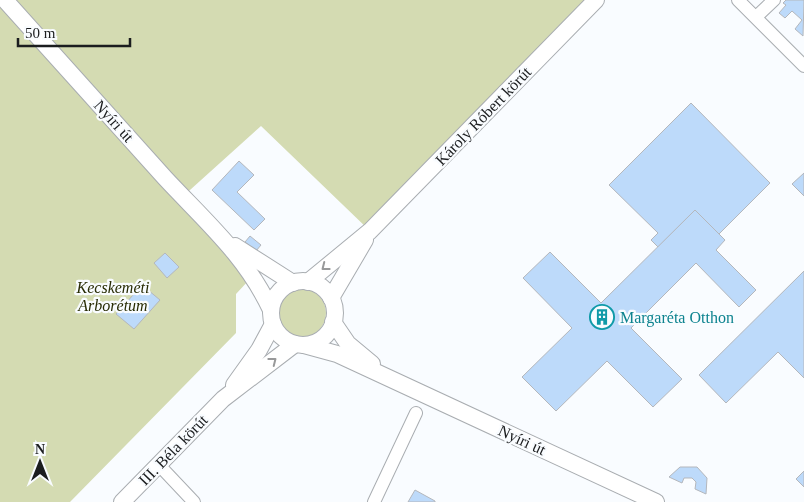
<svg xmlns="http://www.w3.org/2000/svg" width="804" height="502" viewBox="0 0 804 502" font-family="'Times New Roman',serif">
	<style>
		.green { fill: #d4dbb2 }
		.building { fill: #bddafa; stroke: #b4b7bc }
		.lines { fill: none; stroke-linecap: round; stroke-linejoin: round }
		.minor-casing { stroke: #a9adb1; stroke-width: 14 }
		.tertiary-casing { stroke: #a9adb1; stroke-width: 18 }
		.minor { stroke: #fff; stroke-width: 12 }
		.tertiary { stroke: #fff; stroke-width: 16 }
		.oneway { stroke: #98999a }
		.labels { text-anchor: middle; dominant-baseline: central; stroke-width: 4.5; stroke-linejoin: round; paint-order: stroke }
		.street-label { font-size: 16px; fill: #1b1d1f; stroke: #f9fcff }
		.park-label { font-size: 16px; font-style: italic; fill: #282c04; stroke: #f9fcff }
		.culture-label { font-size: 16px; fill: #0d838f; stroke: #f9fcff; text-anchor: start }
	</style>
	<rect width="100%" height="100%" fill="#f9fcff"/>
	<g class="green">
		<polygon points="0,0 596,0 370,231 261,126 180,199 249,280 236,294 236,333 70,502 0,502"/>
		<circle cx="302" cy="313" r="24"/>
	</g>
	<g class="building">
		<polygon points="786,0 804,0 803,36 795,29 802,20 792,11 785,18 779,13 786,5 783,3"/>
		<polygon points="691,103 770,183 719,234 695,210 658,247 651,240 658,233 609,185"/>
		<polygon points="239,161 254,175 237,192 265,219 254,230 212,190"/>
		<polygon points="804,173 804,196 792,184"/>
		<polygon points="695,210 725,240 716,250 756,290 739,307 696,263 631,328 682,379 653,407 607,361 556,411 522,377 572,328 523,278 550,252 601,303"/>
		<polygon points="250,236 261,245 256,251 245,242"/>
		<polygon points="165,253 179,267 167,278 154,263"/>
		<polygon points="804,271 804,378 778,352 726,403 699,375"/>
		<polygon points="142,285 160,300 134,329 116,314"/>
		<polygon points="680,467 697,467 707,478 706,494 695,489 696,482 692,478 684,478 682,483 669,477"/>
		<polygon points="804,471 804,487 796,479"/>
		<polygon points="415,490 435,501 435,502 408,502"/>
	</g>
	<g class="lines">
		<defs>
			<g id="minor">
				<polyline points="738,0 804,66"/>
				<polyline points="756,17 774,0"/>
				<polyline points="159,465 194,502"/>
				<polyline points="374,502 416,413"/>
			</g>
			<g id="tertiary">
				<path d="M5,0C58,59 112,119 165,178C205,221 246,256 271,310"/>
				<polyline points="235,246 293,283"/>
				<circle cx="303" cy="313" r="32"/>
				<polyline points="308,282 370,231 596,0"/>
				<polyline points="331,298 365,240"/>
				<polyline points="333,322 348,344 372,364"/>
				<polyline points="304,345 337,354 656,502"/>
				<polyline points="234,385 259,350 273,324"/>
				<polyline points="122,502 223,399 295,344"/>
			</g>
		</defs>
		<use href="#minor" class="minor-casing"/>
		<use href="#tertiary" class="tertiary-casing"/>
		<use href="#minor" class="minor"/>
		<use href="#tertiary" class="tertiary"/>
	</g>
	<defs><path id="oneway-chevron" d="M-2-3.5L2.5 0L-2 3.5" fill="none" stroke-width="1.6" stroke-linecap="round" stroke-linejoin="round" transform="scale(1.25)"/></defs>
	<g class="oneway">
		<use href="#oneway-chevron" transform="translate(325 267) rotate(142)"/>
		<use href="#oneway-chevron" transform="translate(273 361) rotate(-38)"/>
	</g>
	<defs>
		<symbol id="building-ring" viewBox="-11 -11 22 22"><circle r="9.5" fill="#f9fcff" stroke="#0f9aa8" stroke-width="1.5"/><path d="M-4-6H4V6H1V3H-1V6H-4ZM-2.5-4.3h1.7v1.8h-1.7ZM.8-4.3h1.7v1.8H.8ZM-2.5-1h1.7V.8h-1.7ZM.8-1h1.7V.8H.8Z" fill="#0f9aa8"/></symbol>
	</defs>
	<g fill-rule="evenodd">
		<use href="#building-ring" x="588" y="303" width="28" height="28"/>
	</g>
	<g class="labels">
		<g class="street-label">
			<text transform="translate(483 116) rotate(-46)">Károly Róbert körút</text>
			<text transform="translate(114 121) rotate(48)">Nyíri út</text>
			<text transform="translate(522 440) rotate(25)">Nyíri út</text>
			<text transform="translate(173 450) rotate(-46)">III. Béla körút</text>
		</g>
		<g class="park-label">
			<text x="113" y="287">Kecskeméti<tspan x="113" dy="18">Arborétum</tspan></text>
		</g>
		<g class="culture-label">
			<text x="620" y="317">Margaréta Otthon</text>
		</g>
	</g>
	<g transform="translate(40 462)" stroke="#f9fcff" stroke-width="4" paint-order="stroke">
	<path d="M0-4L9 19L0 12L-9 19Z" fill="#1b1d1f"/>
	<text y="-8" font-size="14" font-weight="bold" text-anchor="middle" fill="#1b1d1f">N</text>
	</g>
	<path d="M18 38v8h112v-8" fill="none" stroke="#1b1d1f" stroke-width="2.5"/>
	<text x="25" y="38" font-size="15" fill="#1b1d1f" stroke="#f9fcff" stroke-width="4" paint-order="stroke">50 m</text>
</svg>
